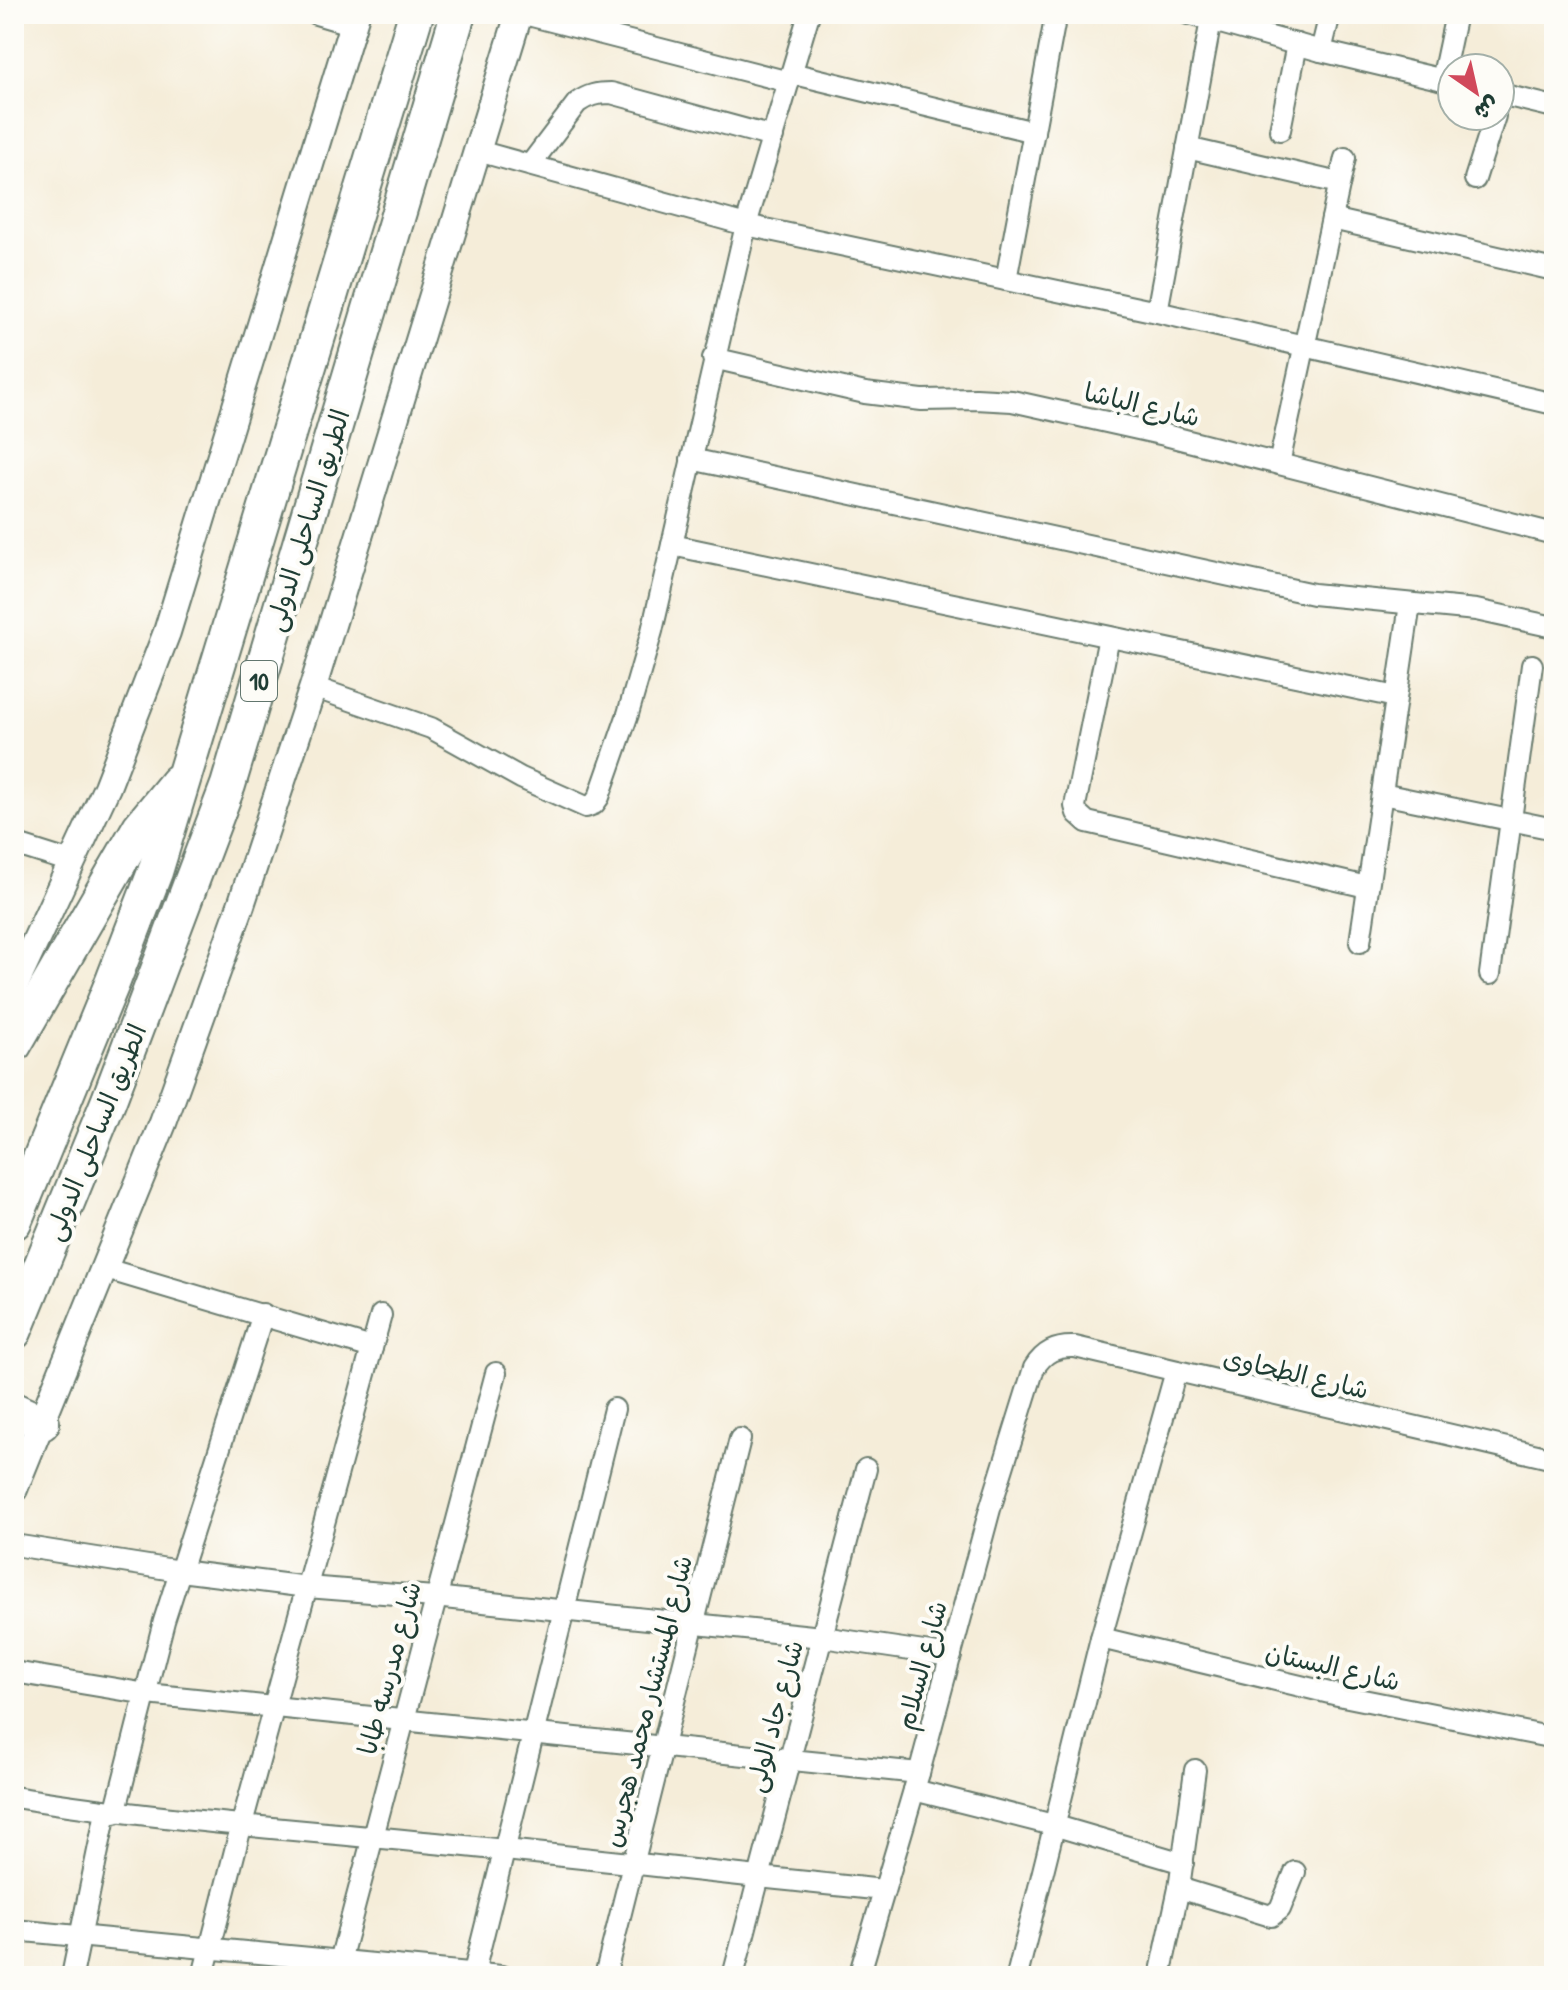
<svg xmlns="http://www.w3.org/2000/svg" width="1568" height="1990" viewBox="0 0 1568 1990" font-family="'Patrick Hand','Playpen Sans Arabic',sans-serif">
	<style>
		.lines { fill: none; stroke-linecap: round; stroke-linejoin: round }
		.minor-casing { stroke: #6a7b6e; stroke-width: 24 }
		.tertiary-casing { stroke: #6a7b6e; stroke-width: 30 }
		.trunk-casing { stroke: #6a7b6e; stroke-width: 38 }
		.minor { stroke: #fff; stroke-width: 20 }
		.tertiary { stroke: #fff; stroke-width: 26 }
		.trunk { stroke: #fff; stroke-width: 34 }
		.labels { text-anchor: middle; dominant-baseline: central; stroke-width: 8; stroke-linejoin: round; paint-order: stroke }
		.shield { fill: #fdfcf7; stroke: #62766e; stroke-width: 2 }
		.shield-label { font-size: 24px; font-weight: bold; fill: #1f3d34 }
		.street-label { font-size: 26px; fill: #1f3d34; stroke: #fdfcf7 }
	</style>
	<rect width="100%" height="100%" fill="#fdfcf7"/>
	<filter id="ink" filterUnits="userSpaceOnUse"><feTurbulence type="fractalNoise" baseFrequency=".0125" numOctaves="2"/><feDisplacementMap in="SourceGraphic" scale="16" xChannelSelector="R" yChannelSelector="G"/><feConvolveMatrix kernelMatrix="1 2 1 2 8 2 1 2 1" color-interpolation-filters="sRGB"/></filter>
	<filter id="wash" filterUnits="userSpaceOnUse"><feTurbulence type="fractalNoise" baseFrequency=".006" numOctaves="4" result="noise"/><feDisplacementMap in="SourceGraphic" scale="32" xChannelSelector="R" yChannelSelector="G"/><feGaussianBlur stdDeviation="1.8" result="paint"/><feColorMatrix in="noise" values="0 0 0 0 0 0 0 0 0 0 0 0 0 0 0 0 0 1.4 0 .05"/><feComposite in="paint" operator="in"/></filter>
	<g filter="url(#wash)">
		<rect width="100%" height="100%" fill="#f5edd9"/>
	</g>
	<g filter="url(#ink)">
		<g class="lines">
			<defs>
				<g id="minor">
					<polyline points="316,14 353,25"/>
					<polyline points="524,14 789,82"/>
					<polyline points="1188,14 1321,51 1452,82"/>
					<polyline points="1321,51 1330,14"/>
					<polyline points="791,73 1034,132"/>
					<polyline points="1442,80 1456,14"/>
					<polyline points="1500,94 1554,107"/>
					<polyline points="1280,130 1297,44"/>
					<polyline points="1187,148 1339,183"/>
					<polyline points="478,151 746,225 1157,312 1554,404"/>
					<path d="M530,165L577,103C588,95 597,93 611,93L773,137"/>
					<polyline points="1475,179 1495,116"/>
					<polyline points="1332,219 1554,270"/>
					<polyline points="1006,280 1056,14"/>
					<polyline points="1157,312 1211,20"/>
					<polyline points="713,358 865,393 922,400 976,399 1012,401 1165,435 1554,534"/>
					<polyline points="691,459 1313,594 1476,610 1554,627"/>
					<polyline points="1279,464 1345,158"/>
					<polyline points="672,545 1396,697"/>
					<polyline points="1109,637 1075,806 1077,813 1087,822 1367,887"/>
					<polyline points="313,687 431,728 521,778 586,807 594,804 599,797 628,714 652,631 746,225 809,14"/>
					<polyline points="1382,794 1554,829"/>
					<polyline points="14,844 71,862"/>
					<polyline points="1360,942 1410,604"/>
					<polyline points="1490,974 1532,665"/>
					<polyline points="106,1269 372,1348"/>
					<polyline points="14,1545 180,1571 307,1587 434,1597 822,1637 951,1656"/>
					<polyline points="1101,1638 1338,1695 1554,1738"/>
					<polyline points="14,1672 147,1694 919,1773"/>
					<polyline points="914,1790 1053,1825 1183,1863"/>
					<path d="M14,1797C132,1816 251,1826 370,1837C541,1852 712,1873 884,1890"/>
					<polyline points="115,1813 164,1621 263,1314"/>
					<polyline points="1179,1888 1271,1916 1280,1909 1295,1872"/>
					<polyline points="14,1930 501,1976"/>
					<polyline points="72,1976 106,1812"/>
					<polyline points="203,1976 241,1827 381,1315"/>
					<polyline points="336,1976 496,1373"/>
					<polyline points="473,1976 614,1409"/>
					<polyline points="605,1976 740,1439"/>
					<polyline points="733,1976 866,1469"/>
					<path d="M859,1976L919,1773L990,1509L1034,1368C1044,1352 1056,1346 1075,1347L1554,1459"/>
					<polyline points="1017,1976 1101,1638 1176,1371"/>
					<polyline points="1160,1976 1179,1888 1195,1770"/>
				</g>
				<g id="tertiary">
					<polyline points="14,987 107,787 167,632 356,14"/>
					<polyline points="14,1489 163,1123 241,905 313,687 519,14"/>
				</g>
				<g id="trunk">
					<polyline points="14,1045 140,827 177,782"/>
					<polyline points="14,1222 113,981 155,872 416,14"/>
					<polyline points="14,1332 109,1100 228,785 458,14"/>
					<polyline points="14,1410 42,1423"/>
				</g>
			</defs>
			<use href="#minor" class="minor-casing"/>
			<use href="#tertiary" class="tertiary-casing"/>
			<use href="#trunk" class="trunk-casing"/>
			<use href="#minor" class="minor"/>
			<use href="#tertiary" class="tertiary"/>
			<use href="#trunk" class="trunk"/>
		</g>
	</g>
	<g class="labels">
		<rect class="shield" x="241" y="661" width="36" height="40" rx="6"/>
		<g class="shield-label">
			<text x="259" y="681">10</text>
		</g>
		<g class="street-label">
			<text transform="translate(1142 404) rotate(13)">شارع الباشا</text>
			<text transform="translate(307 520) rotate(-73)">الطريق الساحلى الدولى</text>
			<text transform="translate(95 1132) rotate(-68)">الطريق الساحلى الدولى</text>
			<text transform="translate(1296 1373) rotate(13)">شارع الطحاوى</text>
			<text transform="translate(921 1665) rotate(-75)">شارع السلام</text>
			<text transform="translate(1333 1666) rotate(13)">شارع البستان</text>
			<text transform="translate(389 1668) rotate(-75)">شارع مدرسه طابا</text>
			<text transform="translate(647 1701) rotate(-76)">شارع المستشار محمد هجرس</text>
			<text transform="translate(774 1716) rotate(-75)">شارع جاد الولى</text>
		</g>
	</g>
	<rect width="1568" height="1990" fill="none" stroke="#fdfcf7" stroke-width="48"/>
	<g transform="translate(1476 92) rotate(146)"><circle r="38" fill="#fdfcf7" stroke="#a4b0a9" stroke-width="2"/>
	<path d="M0-6L14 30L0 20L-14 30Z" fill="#d1495b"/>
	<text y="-12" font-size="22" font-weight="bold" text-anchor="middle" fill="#1f3d34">ش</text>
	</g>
</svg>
